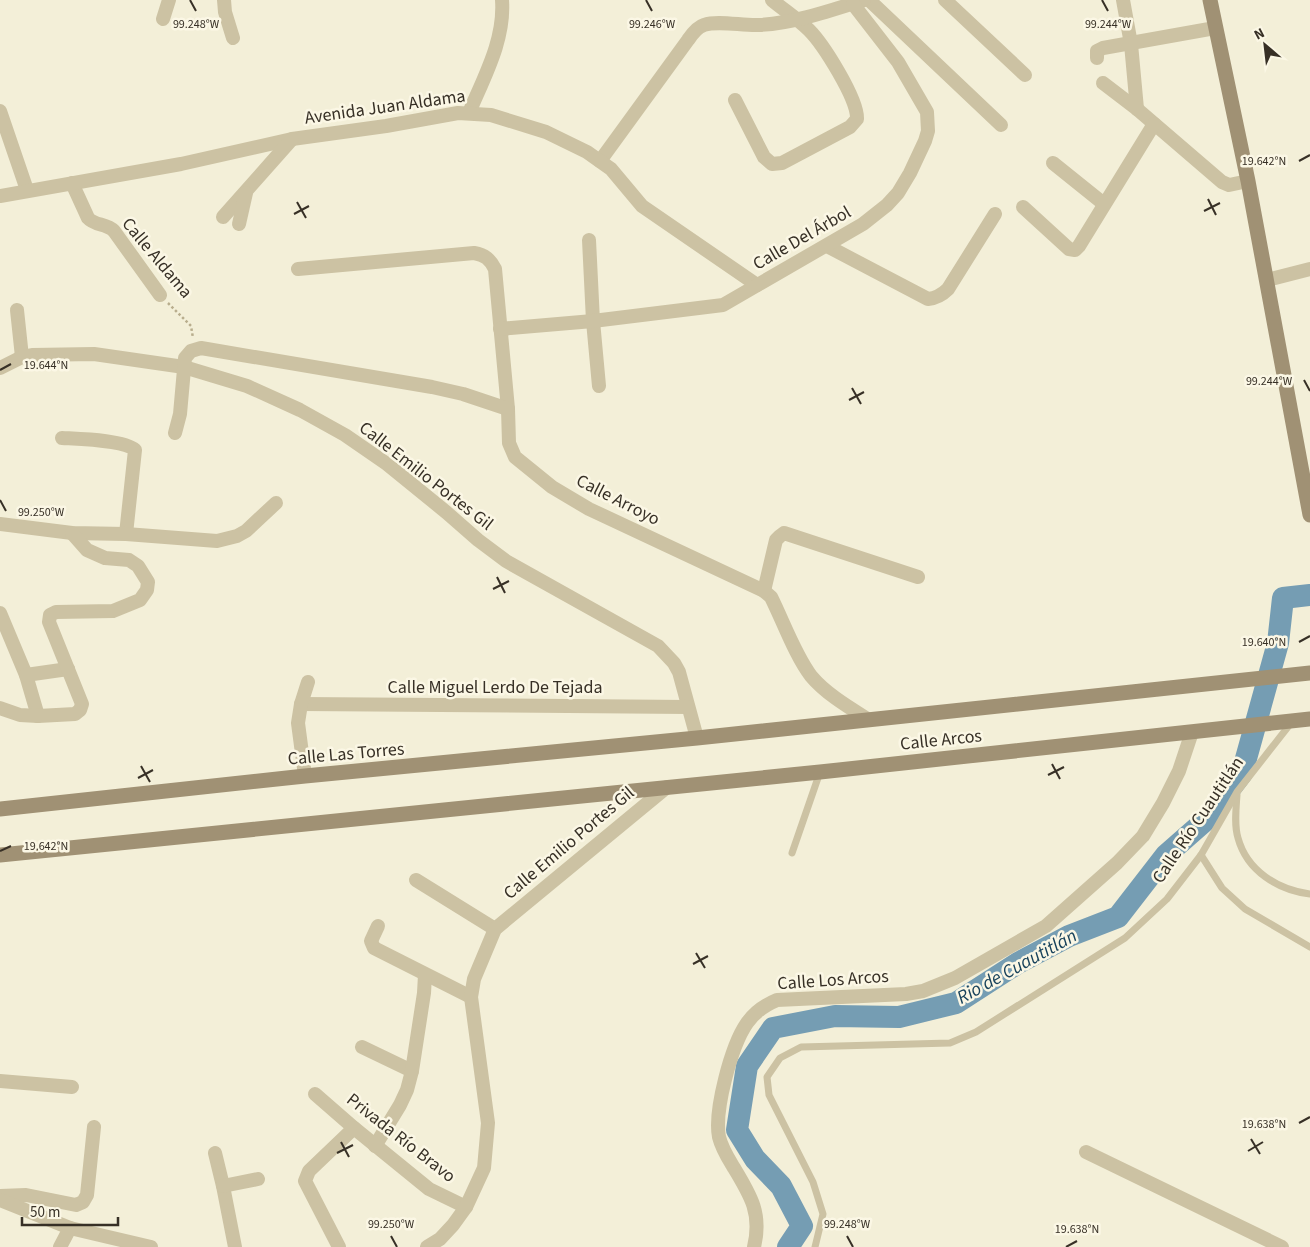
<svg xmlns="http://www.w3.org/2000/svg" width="1310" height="1247" viewBox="0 0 1310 1247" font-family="'Source Sans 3',sans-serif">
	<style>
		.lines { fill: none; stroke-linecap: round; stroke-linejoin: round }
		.river { stroke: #759db3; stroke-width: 22 }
		.path { stroke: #b8ad8d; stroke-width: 2.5; stroke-dasharray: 2.5 2.5; stroke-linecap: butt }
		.lane { stroke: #ccc2a3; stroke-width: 7 }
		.street { stroke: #ccc2a3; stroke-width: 14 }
		.secondary { stroke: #a09174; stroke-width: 15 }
		.ticks { fill: none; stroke: #373026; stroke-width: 2 }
		.labels { text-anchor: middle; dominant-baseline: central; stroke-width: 5; stroke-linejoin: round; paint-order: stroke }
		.street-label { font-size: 18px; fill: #373026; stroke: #fbf7e5 }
		.water-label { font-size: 19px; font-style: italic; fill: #18425b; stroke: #fbf7e5 }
		.ticks-label { font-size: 12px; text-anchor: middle; fill: #373026; stroke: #fbf7e5; stroke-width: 5; stroke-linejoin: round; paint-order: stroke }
	</style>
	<rect width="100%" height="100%" fill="#f3efd8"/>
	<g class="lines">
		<polyline class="river" points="788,1247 802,1226 781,1186 755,1159 737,1130 747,1066 773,1028 835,1016 899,1017 956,1003 1018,963 1069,936 1118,917 1166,855 1207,819 1242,773 1278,643 1283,598 1310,595"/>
		<polyline class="path" points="168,303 191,326 193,338"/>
		<g class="lane">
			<path d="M1237,795C1236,809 1234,825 1238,838C1247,871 1278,890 1310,894"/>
			<polyline points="792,853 820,772"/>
			<polyline points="1201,855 1222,888 1245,909 1310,947"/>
			<polyline points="815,1247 823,1214 813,1182 769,1095 767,1077 780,1058 801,1047 950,1043 976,1032 1125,938 1167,899 1201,855 1237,792 1291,723"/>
		</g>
		<g class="street">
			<polyline points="224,0 225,12 233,38"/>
			<polyline points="869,0 1001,125"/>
			<polyline points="945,0 1025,75"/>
			<polyline points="1123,0 1131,44 1137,109"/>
			<polyline points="163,19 169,0"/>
			<polyline points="1097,58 1097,51 1103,48 1215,28"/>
			<polyline points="1103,83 1137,109 1222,182 1229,185 1248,181"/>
			<path d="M735,100L764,157L772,164L782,163L850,127L857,119C858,99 823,44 809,30C798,19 784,10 772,0"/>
			<polyline points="0,111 27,190"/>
			<path d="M469,113C484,77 505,40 502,0"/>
			<path d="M600,161L688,40C692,34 697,27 704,25C718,20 743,26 759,25C795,23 829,11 864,0"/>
			<polyline points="1053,163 1104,204"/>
			<path d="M72,183L88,218C95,226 106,223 114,231L160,295"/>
			<polyline points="0,196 181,164 292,139 386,126 458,113 491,115 546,132 587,152 611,169 642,206 757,285"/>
			<polyline points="1023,207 1069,249 1075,250 1079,246 1154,124"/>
			<polyline points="223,217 292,139"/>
			<polyline points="239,224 246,193"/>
			<polyline points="589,240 593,321 599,386"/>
			<path d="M827,246L928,299C937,298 942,295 948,289L995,214"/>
			<path d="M298,269L474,253C485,255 490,259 495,269L508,409L509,443L515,457L552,487L589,509L764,591L771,597C783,621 795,655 811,676C826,694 850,708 869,720"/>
			<polyline points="1267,280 1310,269"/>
			<polyline points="17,310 22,357"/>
			<polyline points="500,329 593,321 723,305 863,224 887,205 898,193 910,173 925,141 928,131 927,112 898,62 853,4"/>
			<polyline points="0,368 22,357 32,355 94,354 184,367 247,386 300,410 345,435 387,464 446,512 478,540 506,561 658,646 674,663 679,672 697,738"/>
			<polyline points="175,433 180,414 185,358 191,351 201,348 432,387 463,394 508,409"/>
			<path d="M62,438C79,439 124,440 135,450L126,534"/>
			<polyline points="0,524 72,533 126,534 217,541 237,536 246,531 276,503"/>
			<polyline points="764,591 776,540 780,536 784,533 918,577"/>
			<polyline points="0,613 26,675 38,716"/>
			<polyline points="26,675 68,669"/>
			<polyline points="301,704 688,707"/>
			<polyline points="0,708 20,715 38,716 75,714 80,710 82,704 49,622 50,615 56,612 113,611 140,600 147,590 148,582 138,566 129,560 105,558 87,550 72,533"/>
			<polyline points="305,776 298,723 301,704 308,682"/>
			<polyline points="416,880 495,929"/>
			<polyline points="378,926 371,941 374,948 471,997"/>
			<polyline points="362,1047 412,1071"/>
			<polyline points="0,1081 72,1087"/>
			<polyline points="315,1094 354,1128 429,1189 466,1207"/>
			<polyline points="375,1146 400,1105 407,1090 412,1071 424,993 425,975"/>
			<polyline points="1086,1152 1282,1247"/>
			<polyline points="215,1153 223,1186 235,1247"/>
			<polyline points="223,1186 258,1179"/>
			<polyline points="0,1196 26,1195 76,1205 83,1202 87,1195 94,1127"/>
			<polyline points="0,1200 70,1228 151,1247"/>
			<polyline points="60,1247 70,1228"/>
			<polyline points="339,1247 305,1181 309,1171 354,1128"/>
			<polyline points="427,1247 440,1239 453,1225 466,1207 484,1168 488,1123 471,997 474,979 495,929 667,787"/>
			<path d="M754,1247C762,1214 751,1196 734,1168C728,1158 722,1149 719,1137C714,1111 731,1046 747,1023C754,1013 765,1005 777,1000L906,994L923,991L955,978L1046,926L1117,863L1143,836L1163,803L1179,771L1192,732"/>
		</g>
		<g class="secondary">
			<polyline points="1210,0 1248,181 1310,515"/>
			<polyline points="0,809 305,776 697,738 1310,673"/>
			<polyline points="0,855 820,772 1310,719"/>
		</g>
	</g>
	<path class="ticks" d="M190,0L196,11M646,0L652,11M1102,0L1108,11M1299,161L1310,155M1208,199L1216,215M297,202L306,218M1204,211L1220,203M294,214L309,206M0,370L11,364M1304,380L1310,391M852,388L861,404M849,400L864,392M0,500L6,511M497,577L505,593M493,589L509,581M1299,642L1310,636M1052,764L1060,779M141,766L150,782M1048,775L1064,767M138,778L153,770M0,851L11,846M696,953L705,968M693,964L708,956M1299,1123L1310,1117M1251,1139L1260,1154M341,1142L349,1157M1248,1151L1263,1142M337,1153L353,1145M391,1236L397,1247M847,1236L853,1247M1066,1247L1077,1241"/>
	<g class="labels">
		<g class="street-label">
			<text transform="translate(385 107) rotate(-8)">Avenida Juan Aldama</text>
			<text transform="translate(802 238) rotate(-30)">Calle Del Árbol</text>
			<text transform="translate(157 258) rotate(50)">Calle Aldama</text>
			<text transform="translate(426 476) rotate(38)">Calle Emilio Portes Gil</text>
			<text transform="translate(618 500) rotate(27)">Calle Arroyo</text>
			<text x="495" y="687">Calle Miguel Lerdo De Tejada</text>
			<text transform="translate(941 740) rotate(-6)">Calle Arcos</text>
			<text transform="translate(346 754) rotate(-5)">Calle Las Torres</text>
			<text transform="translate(1198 820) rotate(-56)">Calle Río Cuautitlán</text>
			<text transform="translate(569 843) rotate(-40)">Calle Emilio Portes Gil</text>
			<text transform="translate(833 980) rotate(-4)">Calle Los Arcos</text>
			<text transform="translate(401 1138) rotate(38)">Privada Río Bravo</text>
		</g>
		<g class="water-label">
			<text transform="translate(1017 967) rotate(-29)">Rio de Cuautitlán</text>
		</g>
	</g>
	<g class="ticks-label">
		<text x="196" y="28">99.248°W</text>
		<text x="652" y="28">99.246°W</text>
		<text x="1108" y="28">99.244°W</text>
		<text x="1264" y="165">19.642°N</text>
		<text x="46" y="369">19.644°N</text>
		<text x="1269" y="385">99.244°W</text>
		<text x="41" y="516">99.250°W</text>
		<text x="1264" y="646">19.640°N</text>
		<text x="46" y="850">19.642°N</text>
		<text x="1264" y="1128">19.638°N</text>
		<text x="391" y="1228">99.250°W</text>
		<text x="847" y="1228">99.248°W</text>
		<text x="1077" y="1233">19.638°N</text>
	</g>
	<g transform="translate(1265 45) rotate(332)" stroke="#fbf7e5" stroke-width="4" paint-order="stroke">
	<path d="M0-4L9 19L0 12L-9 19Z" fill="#373026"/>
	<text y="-8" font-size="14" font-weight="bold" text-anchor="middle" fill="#373026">N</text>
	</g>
	<path d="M22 1217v8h96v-8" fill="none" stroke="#373026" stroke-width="2.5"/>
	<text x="30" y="1217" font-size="15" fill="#373026" stroke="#fbf7e5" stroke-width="4" paint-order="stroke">50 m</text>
</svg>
